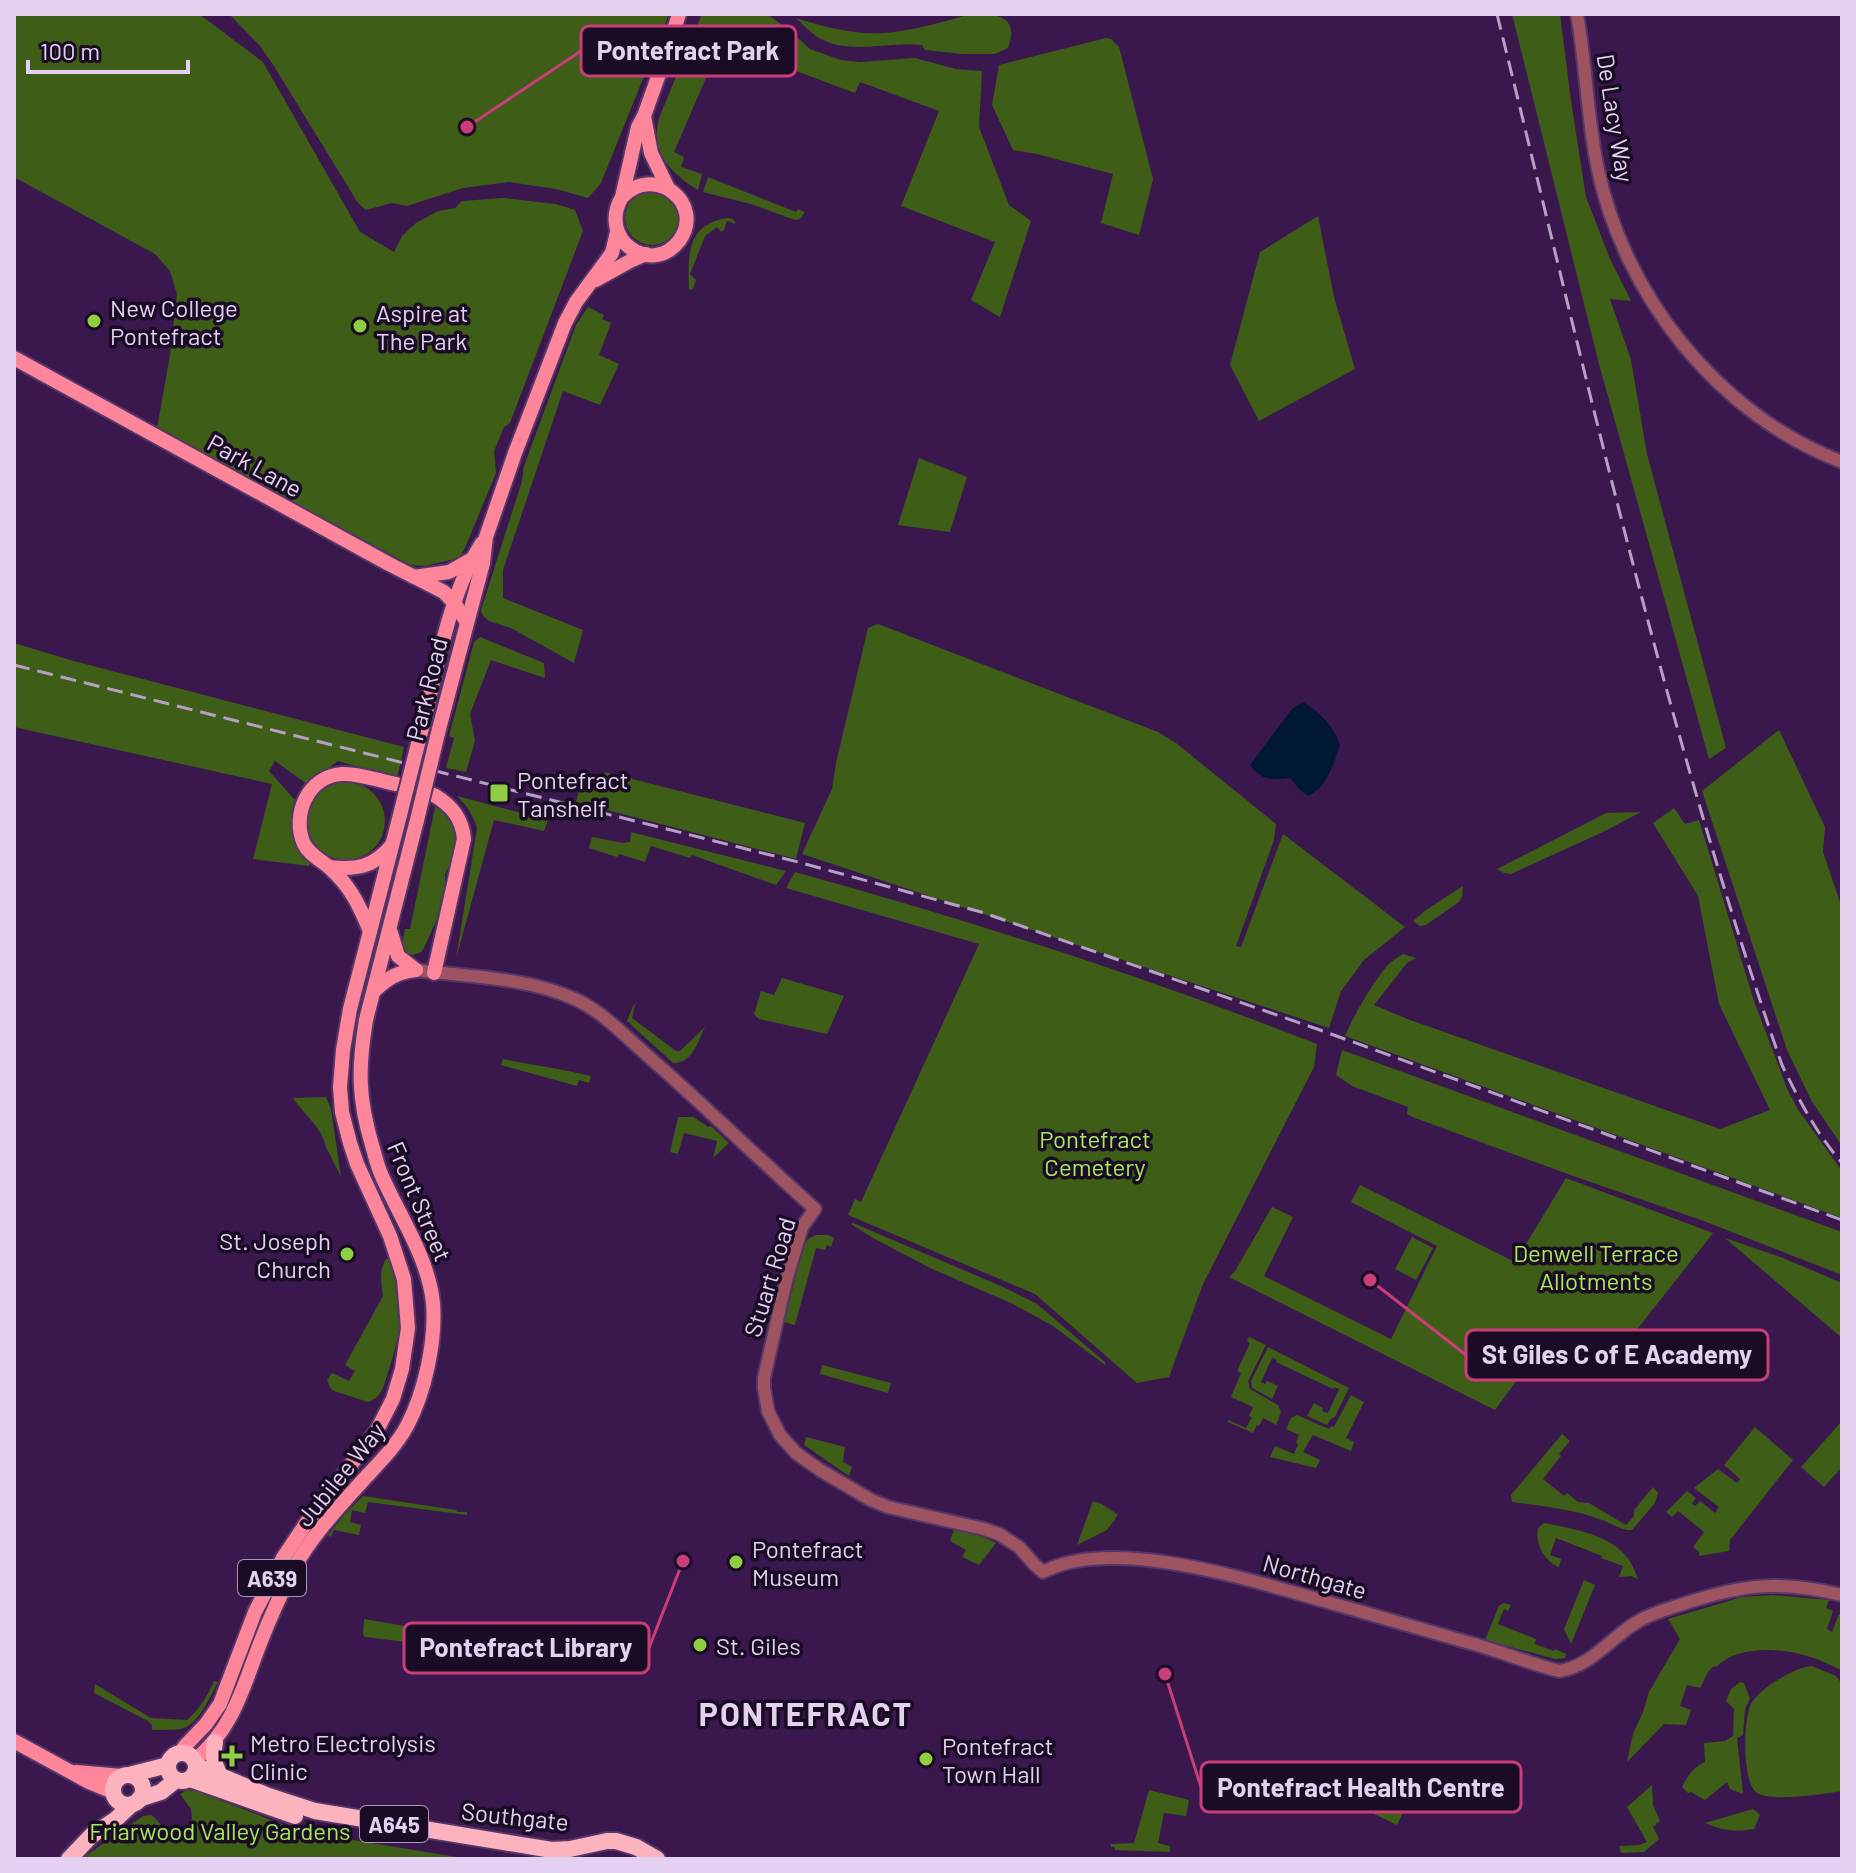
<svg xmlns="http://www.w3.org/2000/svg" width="1856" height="1873" viewBox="0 0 1856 1873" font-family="Barlow,sans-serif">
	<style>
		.green { fill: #3e5d16 }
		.water { fill: #001833 }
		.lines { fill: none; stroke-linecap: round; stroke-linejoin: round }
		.minor-casing { stroke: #553668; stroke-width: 16 }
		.major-casing { stroke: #553668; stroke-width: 18 }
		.highway-casing { stroke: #553668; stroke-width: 20 }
		.minor { stroke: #9d5460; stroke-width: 12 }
		.major { stroke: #fd869a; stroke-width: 14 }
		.highway { stroke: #fcb3bd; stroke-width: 16 }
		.rail { stroke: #b7a0c6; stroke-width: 3; stroke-dasharray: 16 8; stroke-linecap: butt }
		.major-bridge-casing { stroke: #553668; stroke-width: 18; stroke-linecap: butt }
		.major-bridge { stroke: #fd869a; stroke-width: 14 }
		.poi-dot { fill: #8fcd42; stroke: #1a0c24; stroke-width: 3 }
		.labels { text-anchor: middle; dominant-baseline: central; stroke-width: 7; stroke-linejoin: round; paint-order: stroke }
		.shield { fill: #1a0c24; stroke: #a796b4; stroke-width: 2 }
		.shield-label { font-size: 22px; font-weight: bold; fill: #e4d1f2 }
		.street-label { font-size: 24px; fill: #e4d1f2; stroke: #1a0c24 }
		.poi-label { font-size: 24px; fill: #e4d1f2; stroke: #1a0c24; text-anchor: start }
		.park-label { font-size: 24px; fill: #a7e95b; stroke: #1a0c24 }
		.district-label { font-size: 32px; font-weight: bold; letter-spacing: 2px; fill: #e4d1f2; stroke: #1a0c24 }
		.leader { fill: none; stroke: #c93d79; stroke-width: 3 }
		.callout-dot { fill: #c93d79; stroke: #1a0c24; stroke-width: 3 }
		.callout { fill: #1a0c24; stroke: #c93d79; stroke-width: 3 }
		.callout-label { font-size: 26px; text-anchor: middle; font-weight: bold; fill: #e4d1f2 }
	</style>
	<rect width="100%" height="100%" fill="#3a184e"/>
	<g class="green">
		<polygon points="14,14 199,14 263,62 360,232 394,252 402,236 416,223 438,211 455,208 462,201 503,198 556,204 575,210 583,231 510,423 504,427 494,451 496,473 465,548 459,558 425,566 410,565 157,428 170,355 177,294 170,271 155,254 14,177"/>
		<polygon points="229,14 669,14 601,183 588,198 556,189 509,182 463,188 407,206 392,203 366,210 358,203 272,63 259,45"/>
		<path d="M702,14H767L789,30L810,49L841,60L860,62L915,58L956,69L982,71L979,127L1009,205L1031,221L1000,317L971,300L995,242L901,206L939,111L860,82L855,93L721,43L674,152L684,157L681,167L702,174L698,190C671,173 650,153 659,118Z"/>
		<path d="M971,14C996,14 1020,15 1008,48L995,54H962L926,50L924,49L922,45C889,41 851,55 821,39C811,34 804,25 796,18C824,27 855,35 884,33C912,31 943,22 971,14Z"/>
		<polygon points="1512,14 1560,14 1571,101 1586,197 1610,259 1631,301 1610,299 1631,360 1647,454 1726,748 1709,759 1599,364"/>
		<polygon points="1106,38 1111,39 1119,47 1153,179 1139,235 1101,223 1113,174 1037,154 1013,150 992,105 999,65"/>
		<polygon points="708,177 796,212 798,209 805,212 800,219 795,220 751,204 703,192"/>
		<circle cx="652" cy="218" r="27"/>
		<polygon points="1318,216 1334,297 1355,369 1259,421 1230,365 1260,252"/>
		<path d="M728,218L733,219L736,224L727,221L724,230L721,232L717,227L705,236L690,274L696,280L693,289L689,290C688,255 686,224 728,218Z"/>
		<polygon points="588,307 604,315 602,319 611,323 599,355 619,364 600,405 563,391 503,570 503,598 583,630 574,663 511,628 489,621 483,616 481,610 522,481 524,466 576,325"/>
		<polygon points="919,458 967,477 950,532 898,525"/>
		<polygon points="878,624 1158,732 1176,743 1276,824 1274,840 1236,946 1241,947 1283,834 1405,927 1364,960 1341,991 1329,1028 802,854 832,789 836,763 868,628"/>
		<polygon points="480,637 544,663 545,678 491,660 470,714 475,741 466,772 446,768 454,738 449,736 474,642"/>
		<path d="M14,643L70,660L404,747L397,778L338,761L307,784L275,761L269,771L296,801C290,830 291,837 311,860L309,866L253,859L272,784L14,727Z"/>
		<polygon points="1779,730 1825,827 1823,852 1842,908 1842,1146 1811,1100 1787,1050 1702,791"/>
		<polygon points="605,772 805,823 796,859 576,802 582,779 602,784"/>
		<circle cx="346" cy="821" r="39"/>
		<path d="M457,796L548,820L544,831L494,820L456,959L477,828C473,815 467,806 457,796Z"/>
		<polygon points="435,807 448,809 457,823 455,855 445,874 445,901 424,948 421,952 413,955 407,953 402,944 405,929 410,929"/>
		<path d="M1674,808L1685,824L1699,820L1754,1001L1788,1091L1799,1111L1842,1171V1218L1345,1036C1352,1018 1374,981 1387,966C1391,961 1397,958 1403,954L1416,958L1407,963L1374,1005L1410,1020L1720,1129L1770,1110L1719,1004L1698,896L1653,823Z"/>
		<polygon points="1641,812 1603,832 1511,874 1504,873 1497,869 1606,813"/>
		<polygon points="631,832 786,871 776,885 692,855 690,858 651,846 645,862 619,854 617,857 589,848 592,837 623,843 630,842"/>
		<path d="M795,872C972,921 1146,977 1317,1044L1314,1067L1203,1284L1169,1377L1137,1383L1035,1294L848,1215L855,1199L861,1202L979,944L786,888Z"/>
		<polygon points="1463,886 1462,897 1459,902 1426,925 1420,926 1413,921 1426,910"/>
		<polygon points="782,978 844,996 827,1034 759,1019 754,1014 761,991 774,995"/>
		<path d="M634,1004H635L632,1018L676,1051H680L705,1027C698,1041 692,1064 673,1063L627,1021Z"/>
		<polygon points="1342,1050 1842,1232 1842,1275 1701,1220 1576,1177 1415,1118 1407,1114 1408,1107 1352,1086 1336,1075"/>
		<path d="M503,1059C533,1065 562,1069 591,1076L589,1083L579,1080L577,1086L501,1065Z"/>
		<path d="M326,1097L331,1109L341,1177L326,1147C322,1127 304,1115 293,1098Z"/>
		<polygon points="678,1117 694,1117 708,1127 711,1126 729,1143 713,1158 717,1141 684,1133 678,1154 670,1152"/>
		<polygon points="1566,1178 1713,1233 1606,1369 1555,1328 1495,1410 1229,1277 1235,1271 1272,1207 1293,1217 1264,1276 1391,1339 1437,1246 1351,1202 1360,1185 1515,1262"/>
		<polygon points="853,1223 1001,1286 1037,1304 1105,1362 1105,1365 1053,1326 1013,1304 930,1268 873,1238 851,1224"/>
		<polygon points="816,1235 828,1235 834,1238 831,1247 827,1245 825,1250 816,1248 795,1325 784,1322 803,1247 808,1239"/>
		<polygon points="1412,1237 1433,1248 1416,1280 1395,1269"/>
		<polygon points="1725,1238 1783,1258 1842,1283 1842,1338"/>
		<path d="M391,1258C403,1306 404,1325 388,1372C384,1385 382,1398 368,1402L334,1391L331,1389L327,1380L332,1373L349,1381L355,1371L345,1365L383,1296C381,1284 379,1269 386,1259Z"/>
		<polygon points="1249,1337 1266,1345 1248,1381 1250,1389 1278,1405 1281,1412 1276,1425 1263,1418 1259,1426 1257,1425 1253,1433 1228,1422 1228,1420 1246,1428 1252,1417 1249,1416 1253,1407 1231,1397 1241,1373 1237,1371 1250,1343 1247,1341"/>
		<polygon points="1268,1347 1349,1388 1335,1417 1331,1419 1327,1425 1307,1416 1314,1403 1323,1408 1322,1411 1328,1413 1339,1389 1334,1387 1333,1389 1276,1362 1277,1360 1272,1358 1261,1382 1265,1384 1267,1381 1278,1386 1272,1399 1252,1388 1251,1381"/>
		<polygon points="822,1365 891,1383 888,1393 820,1374"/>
		<polygon points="1351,1395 1364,1402 1346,1438 1354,1442 1351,1451 1313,1435 1303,1452 1320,1460 1316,1468 1270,1457 1275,1446 1294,1454 1298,1444 1296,1443 1299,1435 1286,1429 1291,1418 1297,1415 1329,1429 1331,1426 1334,1427"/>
		<polygon points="1842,1421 1842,1467 1824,1487 1801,1467"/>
		<polygon points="1755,1427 1793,1460 1730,1540 1729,1551 1699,1556 1699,1552 1693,1547 1704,1532 1678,1511 1672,1517 1666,1512 1687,1491 1696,1498 1692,1503 1695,1506 1700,1501 1715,1513 1719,1507 1694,1488 1718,1469 1737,1483 1740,1479 1724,1465"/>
		<path d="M1562,1434L1570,1441L1559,1454L1561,1456L1543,1479L1564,1496L1567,1493L1578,1502L1589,1503L1626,1525L1634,1516V1510L1653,1487L1658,1493L1655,1503L1632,1530C1621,1531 1612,1523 1602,1520C1573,1509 1542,1506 1512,1502L1511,1495Z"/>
		<polygon points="806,1437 845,1447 843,1462 852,1467 849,1476 804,1445"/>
		<polygon points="363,1496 456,1510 457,1512 467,1512 467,1515 368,1502 365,1513 352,1510 350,1522 361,1525 359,1535 334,1530 331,1537 328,1535 345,1514"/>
		<polygon points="1093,1501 1102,1504 1118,1515 1107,1530 1077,1545"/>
		<path d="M1544,1523C1570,1528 1608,1534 1626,1556C1632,1563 1635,1571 1638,1579L1631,1576L1619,1577L1623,1566L1601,1558L1602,1556L1556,1538L1550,1555L1561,1559L1559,1567C1544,1561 1535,1544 1538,1528Z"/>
		<polygon points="954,1530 975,1533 996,1543 979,1565 962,1557 966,1550 950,1541"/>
		<polygon points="1584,1580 1595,1585 1571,1644 1564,1629"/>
		<path d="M1773,1595L1829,1600L1826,1608L1833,1611L1827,1629L1832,1632L1839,1614L1842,1615V1671C1831,1665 1819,1659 1807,1656C1781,1648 1737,1645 1716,1667L1714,1666L1708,1672L1700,1688L1687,1685L1680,1706L1691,1710L1686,1725L1664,1724L1627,1762L1633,1734L1643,1712L1649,1692L1680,1639L1668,1619L1742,1597Z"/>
		<polygon points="1503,1603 1511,1605 1508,1611 1504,1609 1498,1624 1536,1639 1535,1644 1554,1651 1555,1649 1566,1654 1565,1658 1555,1659 1485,1640 1499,1606"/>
		<polygon points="364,1619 405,1626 404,1636 440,1643 439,1646 365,1637 363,1634"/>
		<path d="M1812,1666L1836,1676L1842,1684V1791C1825,1794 1770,1802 1757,1793C1742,1783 1743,1720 1751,1704C1759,1689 1795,1667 1812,1666Z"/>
		<path d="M214,1681L218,1682C211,1695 199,1723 184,1728C175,1731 161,1729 152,1730V1725L148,1721L94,1693L95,1684L151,1718L187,1720C200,1709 207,1696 214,1681Z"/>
		<path d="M1740,1682L1744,1683L1750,1698L1745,1710L1743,1735L1737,1738L1743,1794L1730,1789L1727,1782L1705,1800L1691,1792L1688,1793L1682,1787C1687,1776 1694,1767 1705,1762L1704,1743L1725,1741L1733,1736L1734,1709L1726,1701L1731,1689Z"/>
		<path d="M1395,1776C1404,1775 1413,1780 1414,1790L1397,1825L1374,1814L1391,1778Z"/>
		<polygon points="1652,1785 1653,1805 1660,1821 1653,1827 1659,1839 1644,1852 1621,1853 1619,1846 1639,1845 1647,1842 1627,1807"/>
		<polygon points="187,1790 196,1791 287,1826 335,1837 469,1859 81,1859 143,1816 151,1815 155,1818 170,1836 187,1826 192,1819 191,1809 180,1794"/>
		<polygon points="1149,1790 1189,1800 1186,1816 1164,1813 1158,1843 1170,1846 1170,1852 1115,1850 1115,1847 1111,1847 1111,1844 1134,1843"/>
		<path d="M1753,1809L1760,1815L1754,1829C1733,1832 1725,1831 1705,1823Z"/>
	</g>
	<path class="water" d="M1303,702C1321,713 1333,725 1340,745C1333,764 1328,787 1308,796L1299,789L1290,778C1273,780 1261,781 1250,765L1292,709Z"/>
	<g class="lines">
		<defs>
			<g id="minor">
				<path d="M1577,14C1586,64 1587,115 1597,165C1623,294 1717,414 1842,462"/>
				<path d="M416,970C469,977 528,977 577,1000C604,1013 626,1037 649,1057C705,1106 759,1159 815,1209L802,1227L786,1281L764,1378V1388L768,1411L780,1435L796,1453L820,1470L871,1500L888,1507L984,1529L999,1534L1019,1547L1035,1565L1043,1572C1114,1535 1252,1581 1324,1601C1375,1616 1426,1630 1477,1645C1505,1653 1531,1664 1559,1671C1592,1666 1610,1638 1637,1622C1651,1613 1668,1609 1683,1604C1744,1584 1779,1580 1842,1595"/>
			</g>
			<g id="major">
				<polyline points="644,116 651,153 668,188"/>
				<path d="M622,197C655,163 706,204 679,241C651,277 597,239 622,197L638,127L644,116L668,49L679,14"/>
				<polyline points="596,280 632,260 646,254"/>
				<polyline points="14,358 389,564 444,592 455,604 466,621"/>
				<polyline points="414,577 449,572 472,559"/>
				<path d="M423,724C438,665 449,594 482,543"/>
				<polyline points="439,729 483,563 486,537 515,453 565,323 576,302 612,253 617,232"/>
				<path d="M329,867C357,870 374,867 392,845"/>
				<path d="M370,931C360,907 351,887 331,869C322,860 310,856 304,844C291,815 308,776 342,774C360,773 379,781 396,784"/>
				<polyline points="391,933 398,956 416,970"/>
				<path d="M434,973L464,839C462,818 452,806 434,795"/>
				<path d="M375,990C389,977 398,972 416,970"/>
				<polyline points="14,1741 89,1782 113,1792"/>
				<polyline points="181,1752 185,1746 206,1724 220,1704 255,1612 283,1558 307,1522 376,1432 393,1399 402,1369 408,1328 404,1279 390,1236 357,1164 350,1143 342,1112 340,1087 343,1050 350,1009 400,815"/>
				<path d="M195,1760C233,1728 242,1690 259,1646C269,1620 281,1593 294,1568C312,1535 340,1506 365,1478C380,1462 396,1446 407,1426C425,1392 436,1341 433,1303C428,1256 399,1216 381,1174C377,1165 375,1155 372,1145C358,1098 358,1068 366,1020L417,820"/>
				<polyline points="76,1772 122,1776"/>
			</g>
			<g id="highway">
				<path d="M215,1742C213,1755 213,1763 220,1775"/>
				<circle cx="182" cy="1767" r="14"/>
				<polyline points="197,1766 266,1795 315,1811 552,1850 570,1849 607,1841 616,1841 636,1847 657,1859"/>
				<polyline points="129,1775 168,1765"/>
				<circle cx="128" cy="1790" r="15"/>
				<polyline points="190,1779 295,1816"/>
				<polyline points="139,1799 161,1792 176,1780"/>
				<polyline points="69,1859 92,1835 115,1820 132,1804"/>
			</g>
		</defs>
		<use href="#minor" class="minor-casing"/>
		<use href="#major" class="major-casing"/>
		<use href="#highway" class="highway-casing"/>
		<use href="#minor" class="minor"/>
		<use href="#major" class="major"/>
		<use href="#highway" class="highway"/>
		<g class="rail">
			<path d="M1497,14C1584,366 1663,722 1782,1065C1799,1100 1816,1133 1842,1163"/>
			<polyline points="14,665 798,862 981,912 1320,1030 1842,1220"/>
		</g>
		<defs>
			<g id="major-bridge">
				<polyline points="400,815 423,724"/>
				<polyline points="417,820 439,729"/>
			</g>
		</defs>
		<use href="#major-bridge" class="major-bridge-casing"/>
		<use href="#major-bridge" class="major-bridge"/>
	</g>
	<g class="poi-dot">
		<circle cx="94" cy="321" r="8"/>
		<circle cx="360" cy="326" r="8"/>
		<rect x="489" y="783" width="20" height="20" rx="4"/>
		<circle cx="347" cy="1254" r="8"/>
		<circle cx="736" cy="1562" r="8"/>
		<circle cx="700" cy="1645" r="8"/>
		<path d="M228 1744h8v8h8v8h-8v8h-8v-8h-8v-8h8z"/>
		<circle cx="926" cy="1759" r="8"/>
	</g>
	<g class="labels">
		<g class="shield">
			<rect x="238" y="1560" width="68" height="36" rx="6"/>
			<rect x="360" y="1806" width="68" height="36" rx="6"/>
		</g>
		<g class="shield-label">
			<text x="272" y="1578">A639</text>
			<text x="394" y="1824">A645</text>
		</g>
		<g class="street-label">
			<text transform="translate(1616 118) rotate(81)">De Lacy Way</text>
			<text transform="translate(255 465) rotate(29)">Park Lane</text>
			<text transform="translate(426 689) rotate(-76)">Park Road</text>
			<text transform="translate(420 1201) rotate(67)">Front Street</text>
			<text transform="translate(769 1277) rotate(-73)">Stuart Road</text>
			<text transform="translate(340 1474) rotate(-51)">Jubilee Way</text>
			<text transform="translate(1315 1576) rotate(16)">Northgate</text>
			<text transform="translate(515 1816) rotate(6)">Southgate</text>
		</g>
		<g class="poi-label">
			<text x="110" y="307">New College<tspan x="110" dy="28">Pontefract</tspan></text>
			<text x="376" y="312">Aspire at<tspan x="376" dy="28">The Park</tspan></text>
			<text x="517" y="779">Pontefract<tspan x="517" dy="28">Tanshelf</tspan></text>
			<text x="331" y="1240" text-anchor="end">St. Joseph<tspan x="331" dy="28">Church</tspan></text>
			<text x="752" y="1548">Pontefract<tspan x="752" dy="28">Museum</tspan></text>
			<text x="716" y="1645">St. Giles</text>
			<text x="250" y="1742">Metro Electrolysis<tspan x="250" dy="28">Clinic</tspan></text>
			<text x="942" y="1745">Pontefract<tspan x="942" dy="28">Town Hall</tspan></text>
		</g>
		<g class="park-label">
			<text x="1095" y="1138">Pontefract<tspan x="1095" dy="28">Cemetery</tspan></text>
			<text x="1596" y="1252">Denwell Terrace<tspan x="1596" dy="28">Allotments</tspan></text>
			<text x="220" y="1830">Friarwood Valley Gardens</text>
		</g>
		<g class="district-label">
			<text x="806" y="1713">PONTEFRACT</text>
		</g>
	</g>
	<path class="leader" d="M467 127L581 51M1370 1280L1466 1355M683 1561L649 1648M1165 1674L1201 1787"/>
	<g class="callout-dot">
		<circle cx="467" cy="127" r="8"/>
		<circle cx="1370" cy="1280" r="8"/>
		<circle cx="683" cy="1561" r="8"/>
		<circle cx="1165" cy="1674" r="8"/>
	</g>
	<g class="callout">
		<rect x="581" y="26" width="215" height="50" rx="8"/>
		<rect x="1466" y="1330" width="302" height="50" rx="8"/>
		<rect x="404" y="1623" width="245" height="50" rx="8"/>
		<rect x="1201" y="1762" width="320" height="50" rx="8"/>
	</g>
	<g class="callout-label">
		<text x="688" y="60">Pontefract Park</text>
		<text x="1617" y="1364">St Giles C of E Academy</text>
		<text x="526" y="1657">Pontefract Library</text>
		<text x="1361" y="1797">Pontefract Health Centre</text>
	</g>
	<rect width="1856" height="1873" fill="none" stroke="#e4d1f2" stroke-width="32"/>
	<path d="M28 60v12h160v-12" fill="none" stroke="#e4d1f2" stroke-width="4"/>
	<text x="40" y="60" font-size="24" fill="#e4d1f2" stroke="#1a0c24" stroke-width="6" paint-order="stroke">100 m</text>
</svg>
